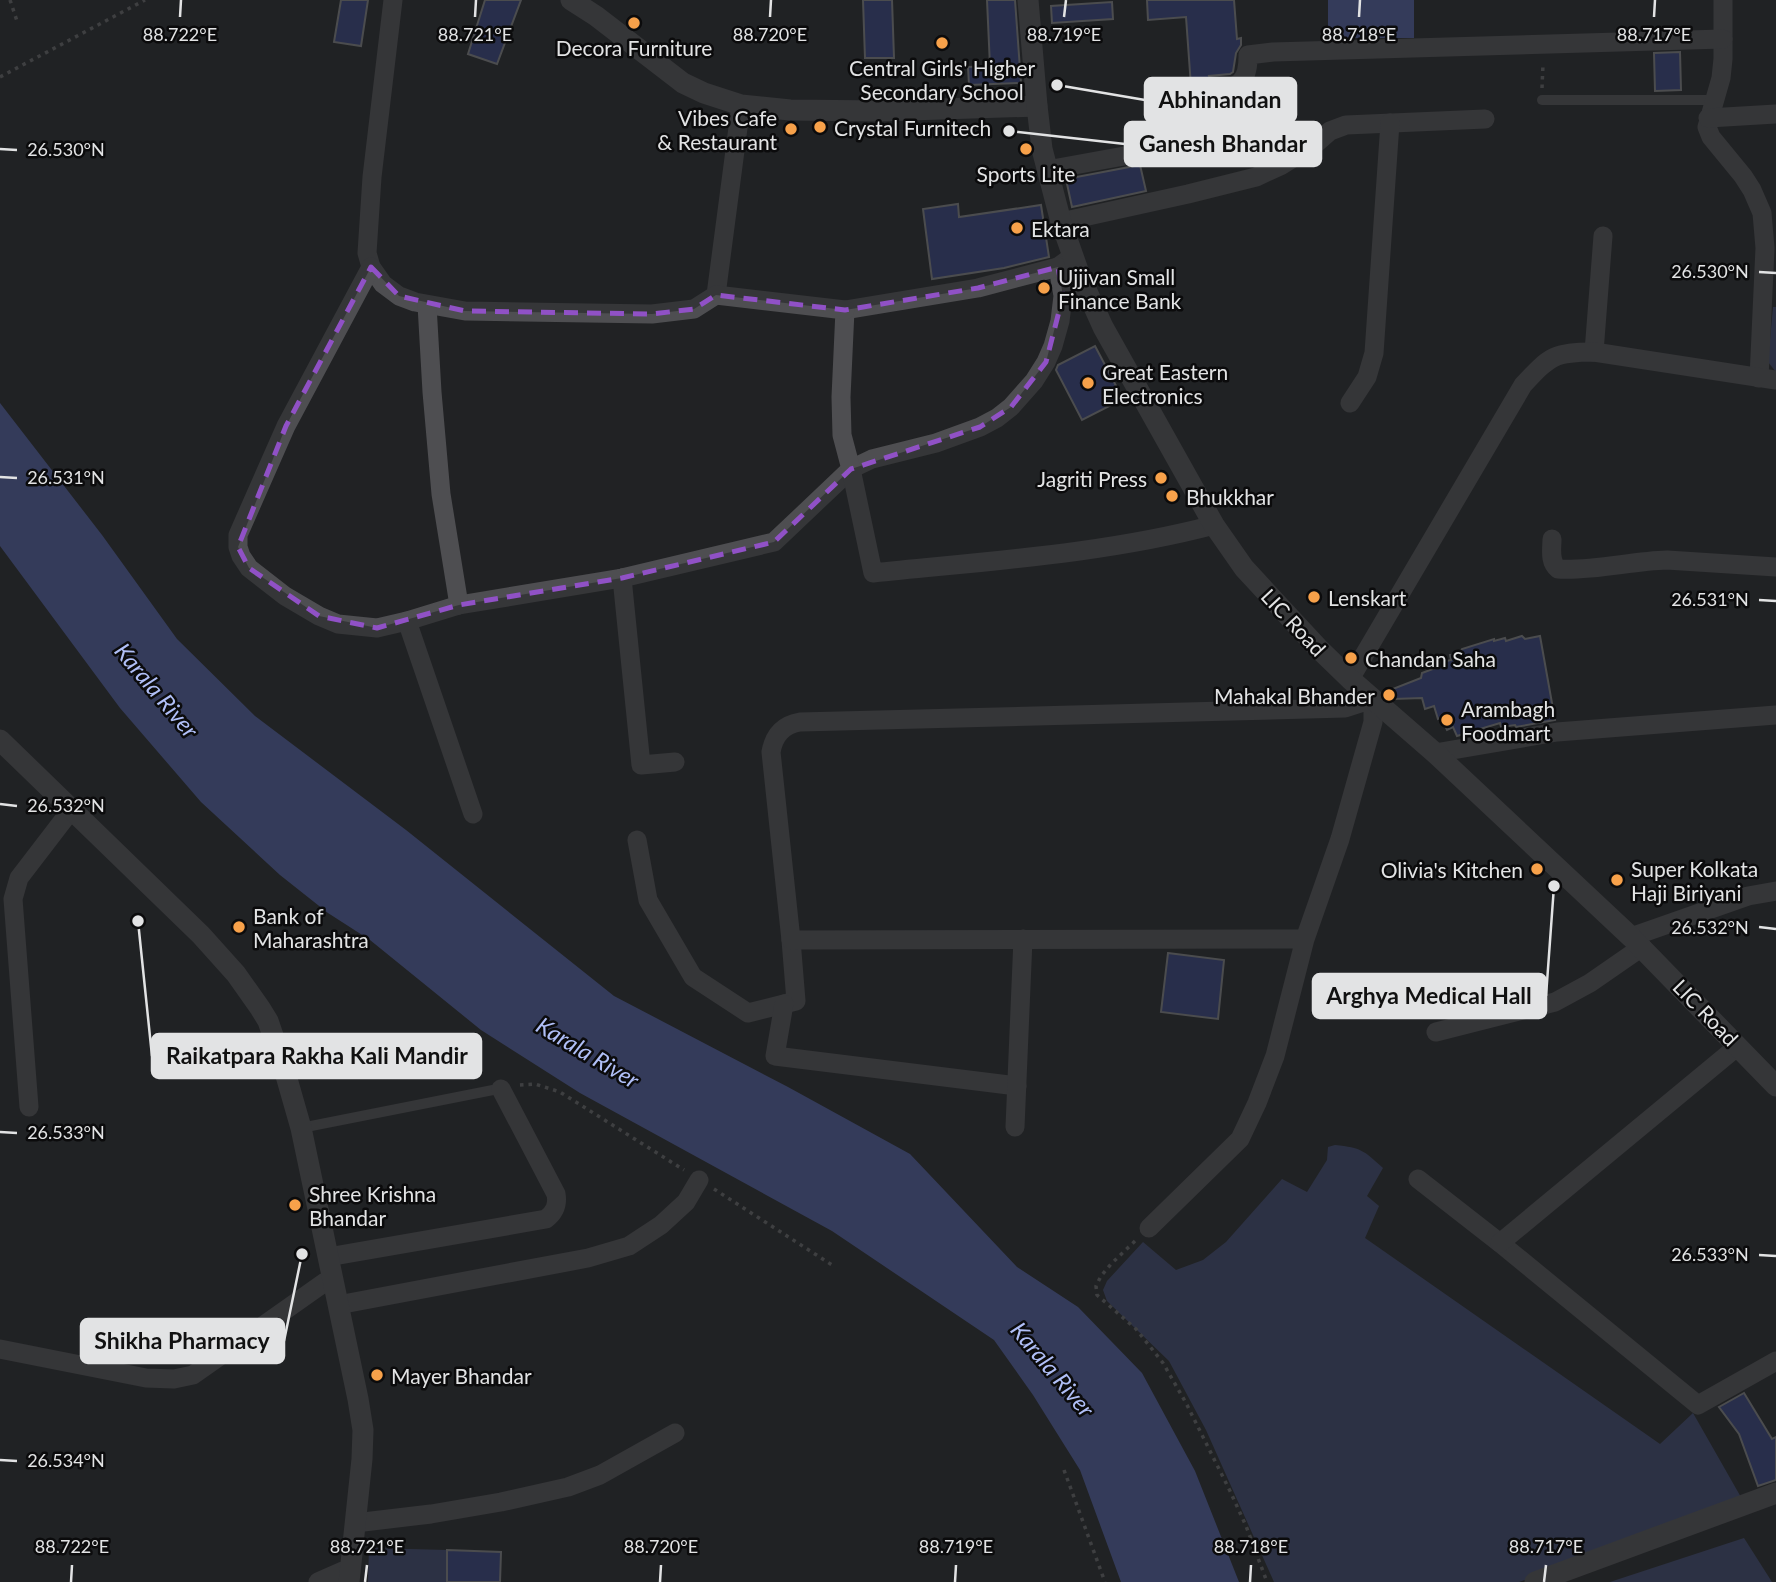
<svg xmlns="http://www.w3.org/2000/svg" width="1776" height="1582" viewBox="0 0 1776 1582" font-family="Lato,sans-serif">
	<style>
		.green { fill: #3b446b }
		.water { fill: #4c5a9c }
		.building { fill: #313c7a; stroke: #7e7f81; stroke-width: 2 }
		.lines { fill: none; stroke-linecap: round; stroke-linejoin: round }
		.path { stroke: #626364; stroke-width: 3.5; stroke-dasharray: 3.5 5; stroke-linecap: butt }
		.lane { stroke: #4e4e51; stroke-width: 10 }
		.street { stroke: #4e4e51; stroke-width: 19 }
		.secondary { stroke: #4e4e51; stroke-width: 21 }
		.marked { fill: none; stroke: #9051c6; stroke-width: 5; stroke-dasharray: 14 9; stroke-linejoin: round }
		.ticks { fill: none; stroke: #e2e3e4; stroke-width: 2.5 }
		.poi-dot { fill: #f7a14a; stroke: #0b0b0c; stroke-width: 2.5 }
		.labels { text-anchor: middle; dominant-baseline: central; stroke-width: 5; stroke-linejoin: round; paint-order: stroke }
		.poi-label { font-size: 21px; fill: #e2e3e4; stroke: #0b0b0c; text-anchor: start }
		.street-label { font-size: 21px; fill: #e2e3e4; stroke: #0b0b0c }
		.water-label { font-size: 23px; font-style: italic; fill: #b0bff7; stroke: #0b0b0c }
		.ticks-label { font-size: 18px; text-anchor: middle; fill: #e2e3e4; stroke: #0b0b0c; stroke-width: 5; stroke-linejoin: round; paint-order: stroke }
		.leader { fill: none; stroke: #e2e3e4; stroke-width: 2.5 }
		.callout-dot { fill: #e2e3e4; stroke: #0b0b0c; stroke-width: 2.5 }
		.callout { fill: #e2e3e4; stroke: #e2e3e4; stroke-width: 2.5 }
		.callout-label { font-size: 23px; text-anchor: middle; font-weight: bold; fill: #111 }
	</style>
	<rect width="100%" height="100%" fill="#212224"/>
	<g class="green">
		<polygon points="1773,307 1776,307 1776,372 1768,362"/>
		<path d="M1335,1145C1362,1148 1363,1150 1383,1168L1367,1196L1379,1206L1365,1238L1660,1444L1693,1413L1742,1499L1519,1582H1274L1206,1430L1169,1361L1107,1301L1103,1290L1107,1281L1143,1242L1176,1270L1203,1260L1226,1242L1282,1179L1307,1192L1327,1160L1328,1147Z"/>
		<polygon points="1744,1538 1772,1582 1610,1582"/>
		<polygon points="369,1548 447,1550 447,1582 368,1582"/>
	</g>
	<g class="water">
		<rect x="1328" y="0" width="86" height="38"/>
		<polygon points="0,403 102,535 177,639 255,716 406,830 614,996 788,1087 910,1154 1017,1267 1078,1307 1142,1373 1195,1471 1239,1582 1121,1582 1080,1470 1033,1395 994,1340 832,1231 580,1093 481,1030 370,940 328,913 280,875 201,802 120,708 0,546"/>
	</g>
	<g class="building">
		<polygon points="341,0 368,0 361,46 334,42"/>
		<polygon points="485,0 521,0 497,64 468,54"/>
		<polygon points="863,0 892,0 894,58 865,58"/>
		<polygon points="987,0 1015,0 1021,83 969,85 968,67 990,66"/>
		<polygon points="1147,0 1234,0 1237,39 1241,38 1241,45 1236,53 1233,72 1230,74 1209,76 1210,79 1191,86 1186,17 1148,20"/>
		<polygon points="1112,2 1113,19 1052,23 1051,6"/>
		<polygon points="1680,52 1681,90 1655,91 1654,53"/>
		<polygon points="1140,165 1146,191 1072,207 1066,179"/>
		<polygon points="958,204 959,217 1041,205 1049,257 1004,268 932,279 923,209"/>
		<polygon points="1095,346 1123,399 1082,420 1056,370 1058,365"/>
		<polygon points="1522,636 1525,639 1540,636 1555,720 1516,727 1515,725 1501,727 1500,723 1457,736 1453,727 1447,730 1442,718 1438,719 1434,706 1425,709 1422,698 1393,699 1385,692 1421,678 1422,673 1438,667 1438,663 1451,660 1450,655 1460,653 1462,649 1494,639 1494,641 1505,638 1506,641"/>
		<polygon points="1168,953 1224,960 1218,1019 1161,1012"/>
		<polygon points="1744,1393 1772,1439 1776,1437 1776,1480 1758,1486 1739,1434 1719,1407"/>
		<polygon points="447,1550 501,1552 500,1582 447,1582"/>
	</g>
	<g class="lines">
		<g class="path">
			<polyline points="10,0 18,24"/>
			<polyline points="0,77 145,0"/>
			<polyline points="1542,88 1543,64"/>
			<polyline points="520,1085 535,1084 560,1092 684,1170"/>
			<polyline points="714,1189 832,1265"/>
			<polyline points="1135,1241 1111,1264 1101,1276 1096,1286 1097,1295 1136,1329 1163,1363 1186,1403 1230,1491 1246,1526 1267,1582"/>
			<polyline points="1064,1470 1105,1582"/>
		</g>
		<g class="lane">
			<polyline points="1542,100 1713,100"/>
			<polyline points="301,1128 503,1088"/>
		</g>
		<g class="street">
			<polyline points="393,0 372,177 367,253 371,267 383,284 399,296 415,302 465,311 652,314 694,309 716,295 741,105"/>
			<polyline points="1723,0 1723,59 1721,78 1707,127 1711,137 1743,176 1752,190 1762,213 1765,248 1759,378"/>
			<polyline points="1708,118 1776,114"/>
			<path d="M1047,170L1135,154C1155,145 1170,134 1183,117C1187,110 1188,103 1194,98C1217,81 1249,101 1248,55L1273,52L1723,39"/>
			<polyline points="1061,222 1188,194 1256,177 1282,165 1314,145 1330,131 1346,125 1485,119"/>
			<polyline points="371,267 286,426 238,535 238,547 241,556 249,568 285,596 319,616 338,624 377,628 407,621 459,605 622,578 774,542 851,469 872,459 936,443 980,427 997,418 1011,407 1034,381 1046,362 1053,346 1060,321 1063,296 1058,267 1073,256"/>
			<path d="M1058,267L978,288L845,310L841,397L842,435L851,469L873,573C987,561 1104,554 1214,525"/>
			<polyline points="716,295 845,310"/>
			<polyline points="427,305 432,392 441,494 459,605"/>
			<polyline points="1594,352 1603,236"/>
			<polyline points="1350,403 1367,377 1374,353 1390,123"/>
			<path d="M1552,539C1552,549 1549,562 1558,569C1595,571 1631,561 1667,560L1776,567"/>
			<polyline points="622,578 641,765 675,762"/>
			<polyline points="407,621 473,814"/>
			<path d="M1350,679L1523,385C1550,356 1554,352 1594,352L1776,380"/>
			<polyline points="1435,753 1557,732 1776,715"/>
			<polyline points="637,840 648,900 693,977 748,1013 796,1001 791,940"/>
			<polyline points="1631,937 1748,896 1776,891"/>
			<polyline points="784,1004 775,1056 1017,1086"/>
			<polyline points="1436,1032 1555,1002 1590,983 1642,947"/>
			<polyline points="29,1107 13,899 19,878 65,818"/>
			<polyline points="1015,1127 1023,939"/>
			<polyline points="1418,1179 1500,1243 1698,1405 1776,1361"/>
			<path d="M1149,1228L1240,1139L1257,1103L1275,1056L1305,939L1340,839L1373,722V699L1345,708L800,722C783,725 774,735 771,752L791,940L1305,939"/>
			<polyline points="1500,1243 1738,1046"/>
			<path d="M328,1257L546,1219C555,1212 558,1205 556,1194L501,1089"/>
			<polyline points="338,1305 588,1258 629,1246 661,1225 686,1202 699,1180"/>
			<polyline points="0,1349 146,1378 174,1379 193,1375 325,1282"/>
			<polyline points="355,1523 431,1514 501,1502 568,1487 600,1475 675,1433"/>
			<polyline points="318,1582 343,1571"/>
		</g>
		<g class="secondary">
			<polyline points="571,0 596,16 683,83 704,93 741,105 790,110 879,111 1037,106"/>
			<polyline points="1028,0 1037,106 1042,149 1061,222 1080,276 1103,327 1214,525 1244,568 1318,648 1350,679 1435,753 1631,937 1776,1086"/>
			<polyline points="0,740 201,935 236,974 260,1008 268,1021 283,1065 301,1128 358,1399 363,1430 362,1459 349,1582"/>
			<polyline points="1535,1582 1776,1493"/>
		</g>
	</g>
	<path d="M0 0H1776V1582H0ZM371,267L399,296L465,311L652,314L694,309L716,295L845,310L978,288L1058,267L1063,296L1046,362L1011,407L980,427L851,469L774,542L622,578L459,605L377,628L319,616L249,568L238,547L286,426Z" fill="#212224" fill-opacity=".55" fill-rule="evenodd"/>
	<path class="marked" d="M371,267L399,296L465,311L652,314L694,309L716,295L845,310L978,288L1058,267L1063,296L1046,362L1011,407L980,427L851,469L774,542L622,578L459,605L377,628L319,616L249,568L238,547L286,426Z"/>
	<path class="ticks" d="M180,17L181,0M475,17L476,0M770,17L771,0M1064,17L1066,0M1359,17L1360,0M1654,17L1655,0M0,149L17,150M1759,272L1776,273M0,477L17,478M1759,600L1776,601M0,804L17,806M1759,927L1776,929M0,1132L17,1133M1759,1255L1776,1256M0,1460L17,1461M71,1582L72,1565M365,1582L367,1565M660,1582L661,1565M955,1582L956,1565M1250,1582L1251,1565M1544,1582L1546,1565"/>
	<g class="poi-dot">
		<circle cx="634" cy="23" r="7"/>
		<circle cx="942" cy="43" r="7"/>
		<circle cx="820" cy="127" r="7"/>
		<circle cx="791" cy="129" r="7"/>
		<circle cx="1026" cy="149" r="7"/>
		<circle cx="1017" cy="228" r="7"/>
		<circle cx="1044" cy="288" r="7"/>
		<circle cx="1088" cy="383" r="7"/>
		<circle cx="1161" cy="478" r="7"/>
		<circle cx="1172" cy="496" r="7"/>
		<circle cx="1314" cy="597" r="7"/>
		<circle cx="1351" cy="658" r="7"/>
		<circle cx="1389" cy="695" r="7"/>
		<circle cx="1447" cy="720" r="7"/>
		<circle cx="1537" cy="869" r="7"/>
		<circle cx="1617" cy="880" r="7"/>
		<circle cx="239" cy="927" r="7"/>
		<circle cx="295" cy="1205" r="7"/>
		<circle cx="377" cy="1375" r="7"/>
	</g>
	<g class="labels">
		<g class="poi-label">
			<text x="634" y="47" text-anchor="middle">Decora Furniture</text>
			<text x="942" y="67" text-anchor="middle">Central Girls' Higher<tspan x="942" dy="24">Secondary School</tspan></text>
			<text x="777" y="117" text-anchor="end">Vibes Cafe<tspan x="777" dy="24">&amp; Restaurant</tspan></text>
			<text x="834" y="127">Crystal Furnitech</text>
			<text x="1026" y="173" text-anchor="middle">Sports Lite</text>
			<text x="1031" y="228">Ektara</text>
			<text x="1058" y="276">Ujjivan Small<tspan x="1058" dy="24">Finance Bank</tspan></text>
			<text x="1102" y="371">Great Eastern<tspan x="1102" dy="24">Electronics</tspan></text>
			<text x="1147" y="478" text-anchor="end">Jagriti Press</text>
			<text x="1186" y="496">Bhukkhar</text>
			<text x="1328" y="597">Lenskart</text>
			<text x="1365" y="658">Chandan Saha</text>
			<text x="1375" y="695" text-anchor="end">Mahakal Bhander</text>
			<text x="1461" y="708">Arambagh<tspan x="1461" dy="24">Foodmart</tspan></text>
			<text x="1631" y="868">Super Kolkata<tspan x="1631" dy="24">Haji Biriyani</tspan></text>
			<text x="1523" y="869" text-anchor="end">Olivia's Kitchen</text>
			<text x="253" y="915">Bank of<tspan x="253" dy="24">Maharashtra</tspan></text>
			<text x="309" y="1193">Shree Krishna<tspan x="309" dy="24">Bhandar</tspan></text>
			<text x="391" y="1375">Mayer Bhandar</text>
		</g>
		<g class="street-label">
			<text transform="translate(1294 622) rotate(47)">LIC Road</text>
			<text transform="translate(1706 1012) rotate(46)">LIC Road</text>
		</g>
		<g class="water-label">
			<text transform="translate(157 690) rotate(50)">Karala River</text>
			<text transform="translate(588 1052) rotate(31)">Karala River</text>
			<text transform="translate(1053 1369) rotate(50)">Karala River</text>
		</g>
	</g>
	<g class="ticks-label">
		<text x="180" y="41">88.722°E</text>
		<text x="475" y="41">88.721°E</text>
		<text x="770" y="41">88.720°E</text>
		<text x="1064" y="41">88.719°E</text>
		<text x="1359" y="41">88.718°E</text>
		<text x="1654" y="41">88.717°E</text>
		<text x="66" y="156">26.530°N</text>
		<text x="1710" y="278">26.530°N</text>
		<text x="66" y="484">26.531°N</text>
		<text x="1710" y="606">26.531°N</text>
		<text x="66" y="812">26.532°N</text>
		<text x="1710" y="934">26.532°N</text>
		<text x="66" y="1139">26.533°N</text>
		<text x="1710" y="1261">26.533°N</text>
		<text x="66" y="1467">26.534°N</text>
		<text x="72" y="1553">88.722°E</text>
		<text x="367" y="1553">88.721°E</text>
		<text x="661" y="1553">88.720°E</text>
		<text x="956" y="1553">88.719°E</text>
		<text x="1251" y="1553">88.718°E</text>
		<text x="1546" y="1553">88.717°E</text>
	</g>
	<path class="leader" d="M1057 85L1145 100M1009 131L1125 144M1554 886L1546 996M138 921L152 1056M302 1254L284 1341"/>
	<g class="callout-dot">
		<circle cx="1057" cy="85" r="7"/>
		<circle cx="1009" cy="131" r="7"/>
		<circle cx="1554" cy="886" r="7"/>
		<circle cx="138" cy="921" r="7"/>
		<circle cx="302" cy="1254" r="7"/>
	</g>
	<g class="callout">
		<rect x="1145" y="78" width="151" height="44" rx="7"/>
		<rect x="1125" y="122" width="196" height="44" rx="7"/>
		<rect x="1313" y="974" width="233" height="44" rx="7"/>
		<rect x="152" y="1034" width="329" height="44" rx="7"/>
		<rect x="81" y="1319" width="203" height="44" rx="7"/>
	</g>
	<g class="callout-label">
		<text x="1220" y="108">Abhinandan</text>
		<text x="1223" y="152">Ganesh Bhandar</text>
		<text x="1429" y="1004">Arghya Medical Hall</text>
		<text x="317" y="1064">Raikatpara Rakha Kali Mandir</text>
		<text x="182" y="1349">Shikha Pharmacy</text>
	</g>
</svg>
